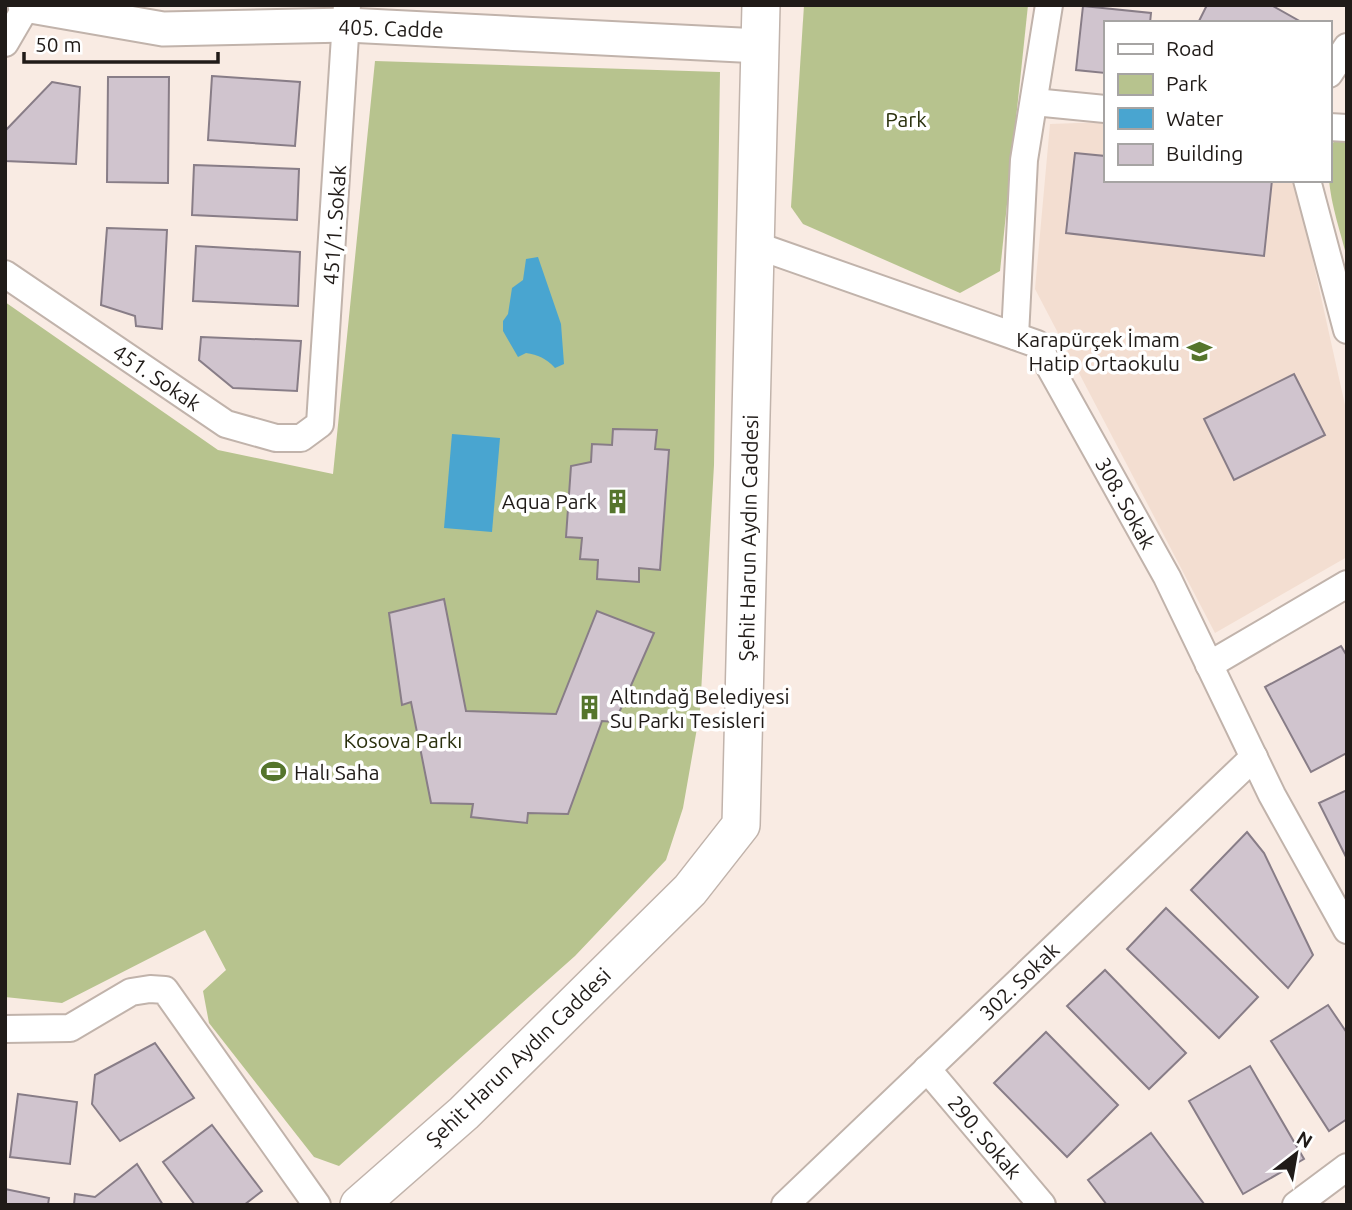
<svg xmlns="http://www.w3.org/2000/svg" width="1352" height="1210" viewBox="0 0 1352 1210" font-family="Ubuntu,sans-serif">
	<style>
		.built { fill: #f3ded1 }
		.green { fill: #b7c38e }
		.water { fill: #49a5d0 }
		.building { fill: #d0c4ce; stroke: #887d87; stroke-width: 2 }
		.lines { fill: none; stroke-linecap: round; stroke-linejoin: round }
		.minor-casing { stroke: #c1b3ab; stroke-width: 30 }
		.tertiary-casing { stroke: #c1b3ab; stroke-width: 37 }
		.secondary-casing { stroke: #c1b3ab; stroke-width: 40 }
		.minor { stroke: #fff; stroke-width: 26 }
		.tertiary { stroke: #fff; stroke-width: 33 }
		.secondary { stroke: #fff; stroke-width: 37 }
		.labels { text-anchor: middle; dominant-baseline: central; stroke-width: 7; stroke-linejoin: round; paint-order: stroke }
		.street-label { font-size: 21px; fill: #201b18; stroke: #fff }
		.park-label { font-size: 21px; fill: #2a300d; stroke: #fff }
		.poi-label { font-size: 21px; fill: #201b18; stroke: #fff; text-anchor: end }
	</style>
	<rect width="100%" height="100%" fill="#f9ebe3"/>
	<polygon class="built" points="1105,122 1105,180 1295,180 1347,414 1347,557 1215,633 1035,289 1050,124"/>
	<g class="green">
		<polygon points="804,5 1028,5 1000,271 960,293 803,224 791,207"/>
		<polygon points="375,61 720,72 714,465 700,711 683,808 666,860 575,956 339,1166 314,1157 209,1023 203,991 226,970 205,930 62,1003 5,997 5,302 218,450 333,474"/>
		<path d="M1337,135L1347,136V258C1338,221 1317,169 1337,135Z"/>
	</g>
	<g class="water">
		<path d="M538,257L561,324L564,364L555,368C546,358 538,355 526,353L518,357L503,331V321L508,314L512,288L523,280L526,259Z"/>
		<polygon points="452,434 500,438 492,532 444,528"/>
	</g>
	<g class="building">
		<polygon points="1207,5 1271,5 1303,23 1198,23"/>
		<polygon points="1083,6 1151,13 1150,23 1105,23 1105,73 1076,70"/>
		<polygon points="212,76 300,82 295,146 208,140"/>
		<polygon points="108,77 169,77 168,183 107,182"/>
		<polygon points="52,82 80,87 76,164 5,161 5,131"/>
		<polygon points="1075,153 1105,156 1105,180 1272,180 1264,256 1066,233"/>
		<polygon points="194,165 299,169 297,220 192,215"/>
		<polygon points="107,228 167,230 162,329 136,326 135,316 101,305"/>
		<polygon points="196,246 300,252 298,306 193,301"/>
		<polygon points="201,337 301,341 297,391 233,388 199,360"/>
		<polygon points="1294,374 1325,435 1234,480 1204,419"/>
		<polygon points="613,429 657,430 655,449 669,450 660,570 639,568 639,582 597,579 598,560 580,559 582,538 566,537 571,466 591,462 592,444 612,445"/>
		<polygon points="444,599 466,711 556,714 597,611 654,633 615,722 602,721 568,814 528,813 527,823 471,817 473,804 431,803 411,702 402,705 389,613"/>
		<polygon points="1341,646 1347,656 1347,753 1311,772 1265,687"/>
		<polygon points="1347,790 1347,859 1319,803"/>
		<polygon points="1247,832 1264,853 1313,955 1288,988 1191,890"/>
		<polygon points="1166,908 1258,997 1219,1038 1127,949"/>
		<polygon points="1105,970 1186,1053 1149,1089 1067,1006"/>
		<polygon points="1328,1005 1347,1033 1347,1119 1329,1131 1271,1041"/>
		<polygon points="1046,1032 1118,1105 1067,1157 994,1083"/>
		<polygon points="155,1043 194,1098 120,1141 92,1104 95,1075"/>
		<polygon points="1250,1066 1304,1159 1243,1194 1189,1101"/>
		<polygon points="18,1094 77,1102 70,1164 10,1157"/>
		<polygon points="212,1125 262,1191 244,1205 195,1205 163,1162"/>
		<polygon points="1151,1133 1204,1204 1203,1205 1107,1205 1088,1180"/>
		<polygon points="137,1164 163,1205 74,1205 75,1194 95,1197"/>
		<polygon points="5,1189 49,1198 48,1205 5,1205"/>
	</g>
	<g class="lines">
		<defs>
			<g id="minor">
				<polyline points="5,43 26,7"/>
				<polyline points="1329,74 1347,47"/>
				<polyline points="1034,102 1105,109"/>
				<polyline points="1329,127 1347,128"/>
				<polyline points="1307,180 1347,330"/>
				<polyline points="755,245 1037,344 1167,577 1272,795 1347,930"/>
				<polyline points="5,274 226,424 276,438 301,438 320,424 347,5"/>
				<polyline points="1015,336 1024,160 1049,5"/>
				<polyline points="1209,665 1347,584"/>
				<polyline points="5,1029 70,1028 131,992 150,989 165,990 317,1205"/>
				<polyline points="927,1069 1042,1205"/>
				<polyline points="785,1205 1254,757"/>
				<polyline points="1296,1205 1347,1167"/>
			</g>
			<polyline id="tertiary" points="25,5 163,29 347,25 760,46"/>
			<polyline id="secondary" points="359,1205 464,1113 690,890 741,825 761,5"/>
		</defs>
		<use href="#minor" class="minor-casing"/>
		<use href="#tertiary" class="tertiary-casing"/>
		<use href="#secondary" class="secondary-casing"/>
		<use href="#minor" class="minor"/>
		<use href="#tertiary" class="tertiary"/>
		<use href="#secondary" class="secondary"/>
	</g>
	<defs>
		<symbol id="school-bare" viewBox="-9 -9 18 18"><path d="M0-5L7-2L0 1L-7-2ZM-4 1L0 2.5L4 1V4Q0 6-4 4Z" fill="#55752c" stroke="#fff" stroke-width="2.5" paint-order="stroke"/></symbol>
		<symbol id="building-bare" viewBox="-9 -9 18 18"><path d="M-4-6H4V6H1V3H-1V6H-4ZM-2.5-4.3h1.7v1.8h-1.7ZM.8-4.3h1.7v1.8H.8ZM-2.5-1h1.7V.8h-1.7ZM.8-1h1.7V.8H.8Z" fill="#55752c" stroke="#fff" stroke-width="2.5" paint-order="stroke"/></symbol>
		<symbol id="stadium-bare" viewBox="-9 -9 18 18"><path d="M0-5a6.5 5 0 1 0 0 10a6.5 5 0 1 0 0-10ZM-3.5-1.8h7v3.6h-7Z" fill="#55752c" stroke="#fff" stroke-width="2.5" paint-order="stroke"/></symbol>
	</defs>
	<g fill-rule="evenodd">
		<use href="#school-bare" x="1182" y="334" width="35" height="35"/>
		<use href="#building-bare" x="600" y="484" width="35" height="35"/>
		<use href="#building-bare" x="572" y="690" width="35" height="35"/>
		<use href="#stadium-bare" x="256" y="754" width="35" height="35"/>
	</g>
	<g class="labels">
		<g class="street-label">
			<text transform="translate(391 28) rotate(2)">405. Cadde</text>
			<text transform="translate(334 225) rotate(-86)">451/1. Sokak</text>
			<text transform="translate(157 377) rotate(34)">451. Sokak</text>
			<text transform="translate(1126 503) rotate(61)">308. Sokak</text>
			<text transform="translate(748 538) rotate(-89)">Şehit Harun Aydın Caddesi</text>
			<text transform="translate(1019 981) rotate(-44)">302. Sokak</text>
			<text transform="translate(518 1057) rotate(-44)">Şehit Harun Aydın Caddesi</text>
			<text transform="translate(985 1137) rotate(50)">290. Sokak</text>
		</g>
		<g class="park-label">
			<text x="906" y="119">Park</text>
			<text x="403" y="740">Kosova Parkı</text>
		</g>
		<g class="poi-label">
			<text x="1180" y="339">Karapürçek İmam<tspan x="1180" dy="24">Hatip Ortaokulu</tspan></text>
			<text x="597" y="501">Aqua Park</text>
			<text x="610" y="696" text-anchor="start">Altındağ Belediyesi<tspan x="610" dy="24">Su Parkı Tesisleri</tspan></text>
			<text x="294" y="772" text-anchor="start">Halı Saha</text>
		</g>
	</g>
	<rect width="1352" height="1210" fill="none" stroke="#201b18" stroke-width="14"/>
	<rect x="1104" y="21" width="228" height="161" fill="#ffffff" stroke="#a6a4a3" stroke-width="2"/>
	<rect x="1118" y="44" width="35" height="10" fill="#ffffff" stroke="#a6a4a3" stroke-width="2"/>
	<text x="1166" y="56" font-size="21" fill="#201b18">Road</text>
	<rect x="1118" y="74" width="35" height="21" fill="#b7c38e" stroke="#a6a4a3" stroke-width="2"/>
	<text x="1166" y="91" font-size="21" fill="#201b18">Park</text>
	<rect x="1118" y="108" width="35" height="21" fill="#49a5d0" stroke="#a6a4a3" stroke-width="2"/>
	<text x="1166" y="126" font-size="21" fill="#201b18">Water</text>
	<rect x="1118" y="144" width="35" height="21" fill="#d0c4ce" stroke="#a6a4a3" stroke-width="2"/>
	<text x="1166" y="161" font-size="21" fill="#201b18">Building</text>
	<g transform="translate(1296 1154) rotate(31)" stroke="#ffffff" stroke-width="5" paint-order="stroke">
	<path d="M0-5L12 26L0 18L-12 26Z" fill="#201b18"/>
	<text y="-10" font-size="19" font-weight="bold" text-anchor="middle" fill="#201b18">N</text>
	</g>
	<path d="M24 52v10h194v-10" fill="none" stroke="#201b18" stroke-width="3.5"/>
	<text x="35" y="52" font-size="21" fill="#201b18" stroke="#ffffff" stroke-width="5" paint-order="stroke">50 m</text>
</svg>
